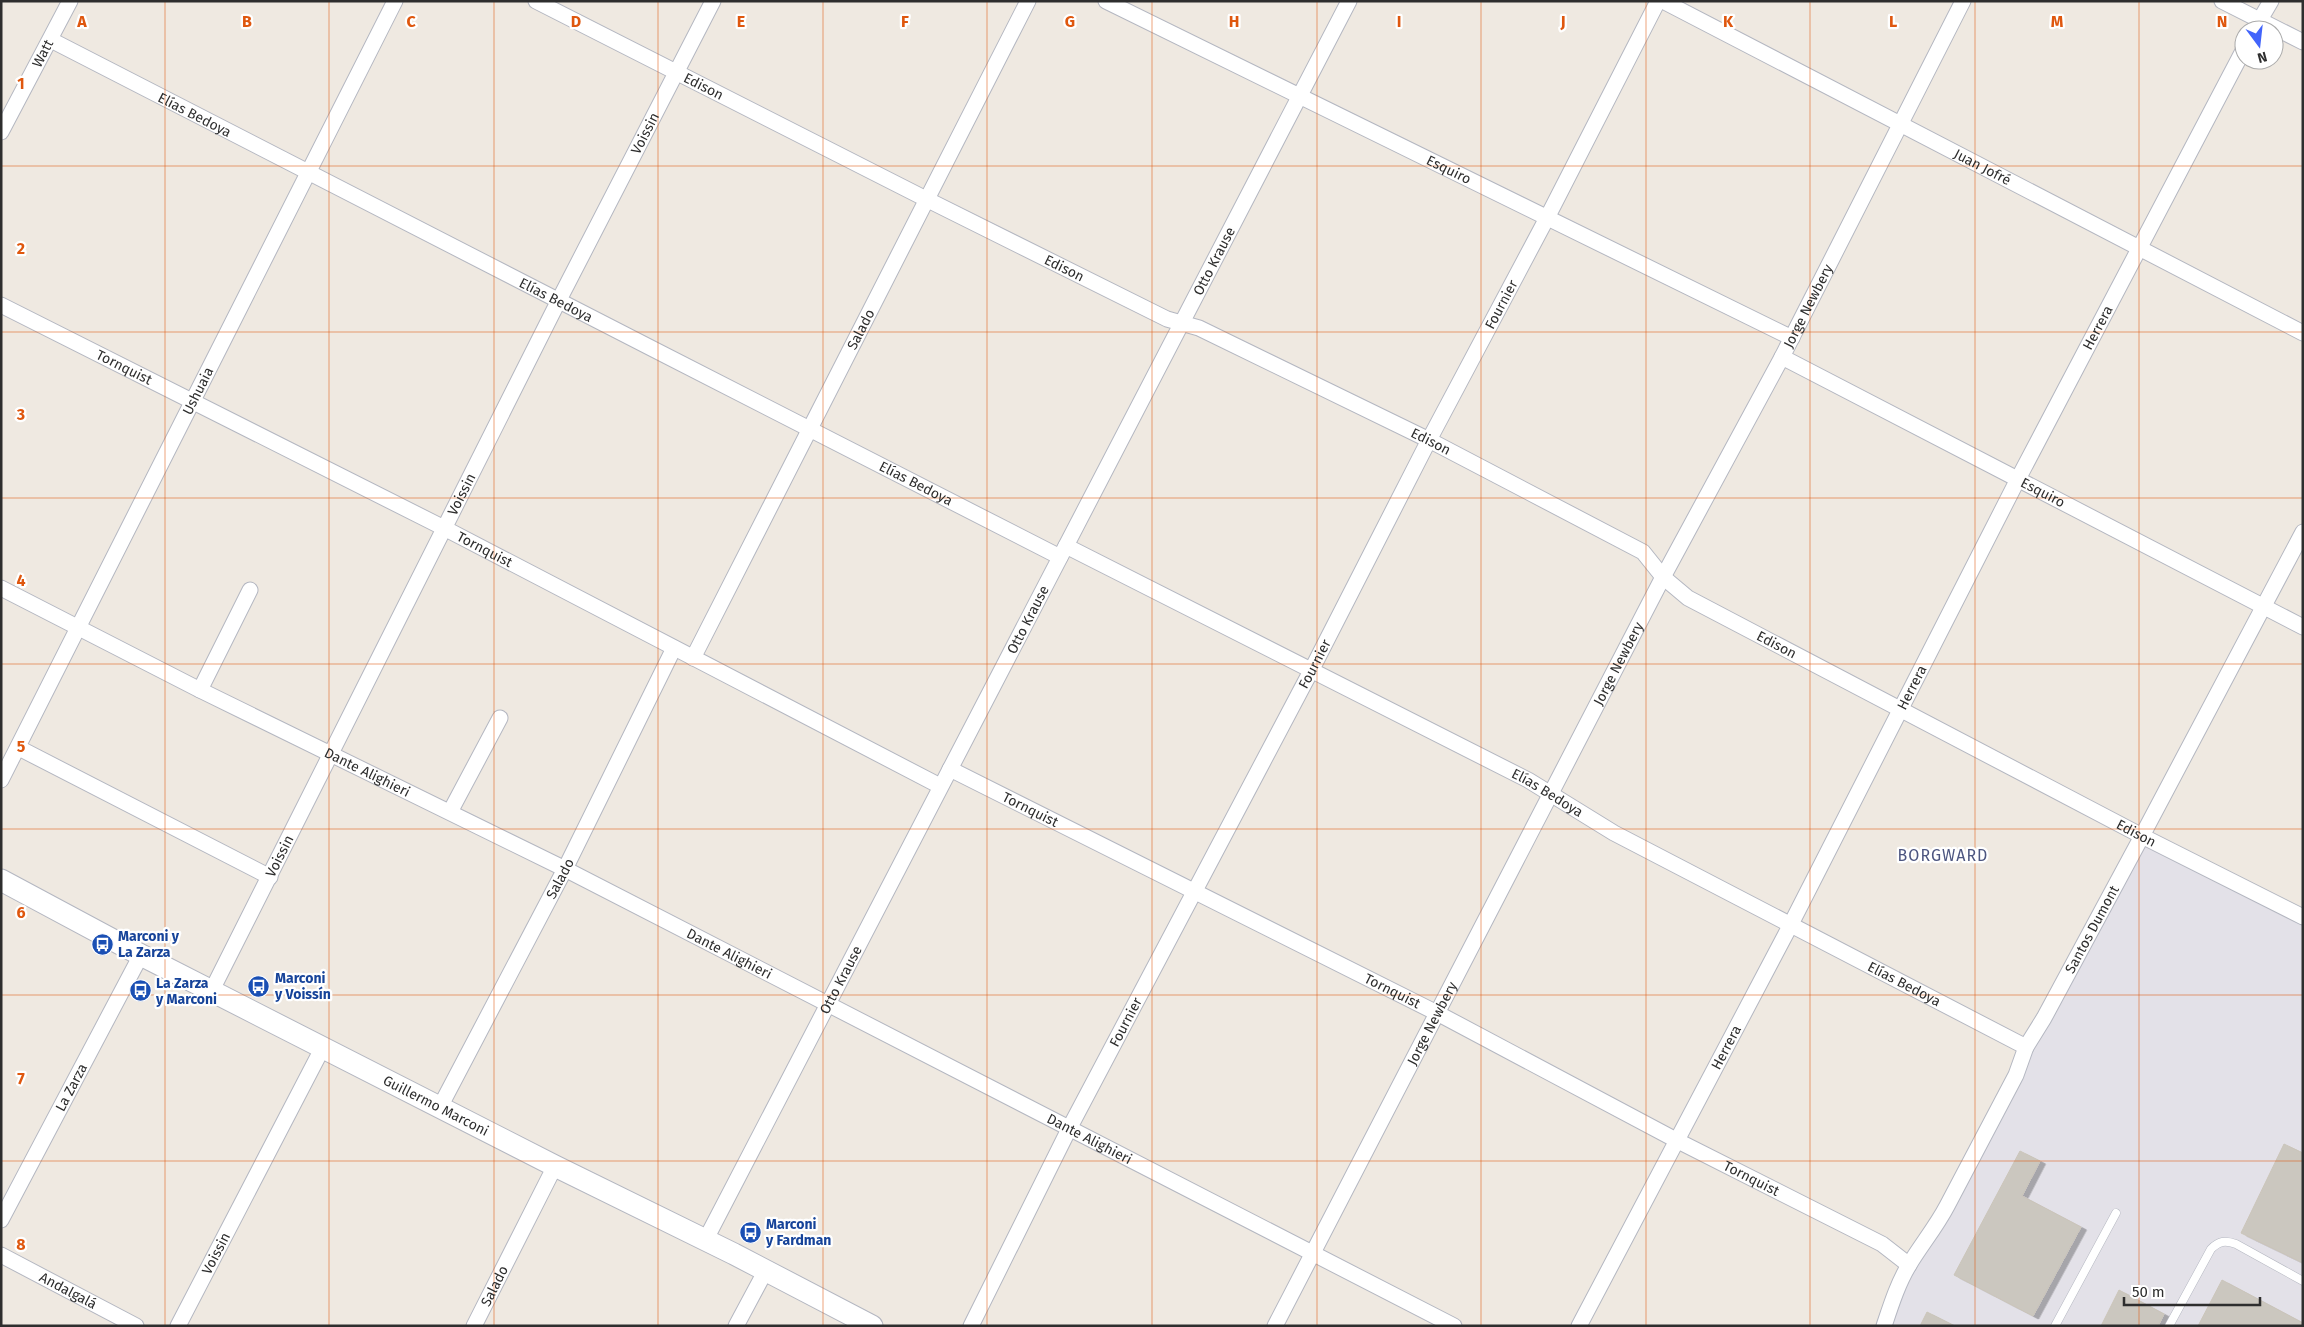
<svg xmlns="http://www.w3.org/2000/svg" width="2304" height="1327" viewBox="0 0 2304 1327" font-family="'Fira Sans',sans-serif">
	<style>
		.industrial { fill: #e3e1e8 }
		.building { fill: #cbc7bf; stroke: #cbc5ba; filter: url(#shadow) }
		.lines { fill: none; stroke-linecap: round; stroke-linejoin: round }
		.lane-casing { stroke: #b4b7c1; stroke-width: 9 }
		.street-casing { stroke: #b4b7c1; stroke-width: 17 }
		.secondary-casing { stroke: #b4b7c1; stroke-width: 23 }
		.lane { stroke: #fff; stroke-width: 8 }
		.street { stroke: #fff; stroke-width: 15 }
		.secondary { stroke: #fff; stroke-width: 21 }
		.grid { fill: none; stroke: #df570e; stroke-width: 1; stroke-opacity: 0.55 }
		.labels { text-anchor: middle; dominant-baseline: central; stroke-width: 4.5; stroke-linejoin: round; paint-order: stroke }
		.street-label { font-size: 14px; fill: #2e2e2e; stroke: #fff }
		.transit-label { font-size: 14px; font-weight: bold; fill: #164399; stroke: #fff; text-anchor: start }
		.quarter-label { font-size: 16px; letter-spacing: 1px; fill: #4d5680; stroke: #fff }
		.grid-label { font-size: 16px; text-anchor: middle; font-weight: bold; fill: #df570e; stroke: #fff; stroke-width: 4.5; stroke-linejoin: round; paint-order: stroke }
	</style>
	<defs>
		<filter id="shadow"><feDropShadow dx="5.5" dy="3" stdDeviation="0" flood-color="#0004"/></filter>
	</defs>
	<rect width="100%" height="100%" fill="#efe9e1"/>
	<polygon class="industrial" points="2142,836 2303,917 2303,1326 1884,1326"/>
	<g class="building">
		<polygon points="2284,1144 2303,1153 2303,1263 2241,1233"/>
		<polygon points="2020,1151 2040,1161 2022,1196 2081,1227 2033,1316 1954,1275"/>
		<polygon points="2222,1280 2303,1323 2303,1326 2198,1326"/>
		<polygon points="2119,1290 2164,1314 2158,1326 2101,1326"/>
		<polygon points="1927,1312 1955,1326 1920,1326"/>
	</g>
	<g class="lines">
		<defs>
			<g id="lane">
				<polyline points="2055,1326 2116,1213"/>
				<path d="M2169,1326L2211,1249C2219,1241 2225,1240 2236,1244L2303,1281"/>
			</g>
			<g id="street">
				<path id="s1" d="M536,1L926,199L1167,319L1199,328L1429,440L1643,552L1663,577L1688,598L2142,836L2303,917"/>
				<path id="s2" d="M1106,1L1792,338"/>
				<path id="s3" d="M1663,1L2303,333"/>
				<polyline points="2222,1 2303,42"/>
				<polyline points="2254,30 2271,1"/>
				<path id="s4" d="M51,40C386,215 724,384 1060,557"/>
				<path id="s5" d="M1,132L70,1"/>
				<path id="s6" d="M1,305L444,528L940,786"/>
				<path id="s7" d="M1782,357L2303,627"/>
				<path id="s8" d="M1066,546L1528,780L1614,833L2026,1047"/>
				<path id="s9" d="M1,588L200,690L565,869L1454,1326"/>
				<path id="s10" d="M693,658L1028,1"/>
				<polyline points="200,690 250,590"/>
				<polyline points="19,748 270,877"/>
				<path id="s11" d="M950,769L1437,1013L1676,1140L1882,1244L1909,1265"/>
				<path id="s12" d="M1,780L395,1"/>
				<polyline points="450,812 500,718"/>
				<path id="s13" d="M212,990L559,300L713,1"/>
				<path id="s14" d="M440,1107L565,869L674,648"/>
				<path id="s15" d="M1,1220L141,955"/>
				<path id="s16" d="M706,1239L1349,1"/>
				<path id="s17" d="M1,1255L136,1326"/>
				<path id="s18" d="M178,1326L323,1047"/>
				<path id="s19" d="M474,1326L555,1166"/>
				<polyline points="736,1326 766,1270"/>
				<path id="s20" d="M971,1326L1070,1127L1312,669L1429,440L1548,216L1658,1"/>
				<path id="s21" d="M1275,1326L1663,577L1782,357L1963,1"/>
				<path id="s22" d="M1579,1326L1790,926L2018,479L2244,49"/>
				<path id="s23" d="M1884,1326C1891,1305 1898,1283 1909,1265C1921,1245 1936,1227 1947,1206L2016,1075L2026,1047L2044,1018L2142,836L2303,532"/>
			</g>
			<g id="secondary">
				<path id="s24" d="M1,880L141,955L555,1166L734,1254L872,1326"/>
			</g>
		</defs>
		<use href="#lane" class="lane-casing"/>
		<use href="#street" class="street-casing"/>
		<use href="#secondary" class="secondary-casing"/>
		<use href="#lane" class="lane"/>
		<use href="#street" class="street"/>
		<use href="#secondary" class="secondary"/>
	</g>
	<path class="grid" d="M165,1V1326M329,1V1326M494,1V1326M658,1V1326M823,1V1326M987,1V1326M1152,1V1326M1317,1V1326M1481,1V1326M1646,1V1326M1810,1V1326M1975,1V1326M2139,1V1326M1,166H2303M1,332H2303M1,498H2303M1,664H2303M1,829H2303M1,995H2303M1,1161H2303"/>
	<defs>
		<symbol id="bus-disc" viewBox="-11 -11 22 22"><circle r="9.5" fill="#1a4fb4" stroke="#fff"/><path d="M-5-6H5V4H4V6H2V4H-2V6H-4V4H-5ZM-3.5-4V0h7V-4ZM-3.5 1.2v1.5H-2V1.2ZM2 1.2v1.5H3.5V1.2Z" fill="#fff"/></symbol>
	</defs>
	<g fill-rule="evenodd">
		<use href="#bus-disc" x="90" y="932" width="25" height="25"/>
		<use href="#bus-disc" x="246" y="974" width="25" height="25"/>
		<use href="#bus-disc" x="128" y="978" width="25" height="25"/>
		<use href="#bus-disc" x="738" y="1220" width="25" height="25"/>
	</g>
	<g class="labels">
		<g class="street-label">
			<text stroke="none"><textPath href="#s5" startOffset="89">Watt</textPath></text>
			<text stroke="none"><textPath href="#s1" startOffset="188">Edison</textPath></text>
			<text stroke="none"><textPath href="#s4" startOffset="162">Elías Bedoya</textPath></text>
			<text stroke="none"><textPath href="#s13" startOffset="960">Voissin</textPath></text>
			<text stroke="none"><textPath href="#s3" startOffset="360">Juan Jofré</textPath></text>
			<text stroke="none"><textPath href="#s2" startOffset="382">Esquiro</textPath></text>
			<text stroke="none"><textPath href="#s16" startOffset="1102">Otto Krause</textPath></text>
			<text stroke="none"><textPath href="#s1" startOffset="592">Edison</textPath></text>
			<text stroke="none"><textPath href="#s4" startOffset="568">Elías Bedoya</textPath></text>
			<text stroke="none"><textPath href="#s20" startOffset="1151">Fournier</textPath></text>
			<text stroke="none"><textPath href="#s21" startOffset="1151">Jorge Newbery</textPath></text>
			<text stroke="none"><textPath href="#s22" startOffset="1125">Herrera</textPath></text>
			<text stroke="none"><textPath href="#s10" startOffset="369">Salado</textPath></text>
			<text stroke="none"><textPath href="#s6" startOffset="138">Tornquist</textPath></text>
			<text stroke="none"><textPath href="#s12" startOffset="436">Ushuaia</textPath></text>
			<text stroke="none"><textPath href="#s1" startOffset="998">Edison</textPath></text>
			<text stroke="none"><textPath href="#s4" startOffset="972">Elías Bedoya</textPath></text>
			<text stroke="none"><textPath href="#s7" startOffset="294">Esquiro</textPath></text>
			<text stroke="none"><textPath href="#s13" startOffset="555">Voissin</textPath></text>
			<text stroke="none"><textPath href="#s6" startOffset="542">Tornquist</textPath></text>
			<text stroke="none"><textPath href="#s16" startOffset="698">Otto Krause</textPath></text>
			<text stroke="none"><textPath href="#s1" startOffset="1402">Edison</textPath></text>
			<text stroke="none"><textPath href="#s21" startOffset="746">Jorge Newbery</textPath></text>
			<text stroke="none"><textPath href="#s20" startOffset="746">Fournier</textPath></text>
			<text stroke="none"><textPath href="#s22" startOffset="720">Herrera</textPath></text>
			<text stroke="none"><textPath href="#s9" startOffset="410">Dante Alighieri</textPath></text>
			<text stroke="none"><textPath href="#s8" startOffset="541">Elías Bedoya</textPath></text>
			<text stroke="none"><textPath href="#s11" startOffset="90">Tornquist</textPath></text>
			<text stroke="none"><textPath href="#s1" startOffset="1808">Edison</textPath></text>
			<text stroke="none"><textPath href="#s13" startOffset="150">Voissin</textPath></text>
			<text stroke="none"><textPath href="#s14" startOffset="258">Salado</textPath></text>
			<text stroke="none"><textPath href="#s23" startOffset="449">Santos Dumont</textPath></text>
			<text stroke="none"><textPath href="#s9" startOffset="815">Dante Alighieri</textPath></text>
			<text stroke="none"><textPath href="#s16" startOffset="292">Otto Krause</textPath></text>
			<text stroke="none"><textPath href="#s8" startOffset="946">Elías Bedoya</textPath></text>
			<text stroke="none"><textPath href="#s11" startOffset="495">Tornquist</textPath></text>
			<text stroke="none"><textPath href="#s20" startOffset="341">Fournier</textPath></text>
			<text stroke="none"><textPath href="#s21" startOffset="341">Jorge Newbery</textPath></text>
			<text stroke="none"><textPath href="#s22" startOffset="315">Herrera</textPath></text>
			<text stroke="none"><textPath href="#s15" startOffset="150">La Zarza</textPath></text>
			<text stroke="none"><textPath href="#s24" startOffset="490">Guillermo Marconi</textPath></text>
			<text stroke="none"><textPath href="#s9" startOffset="1220">Dante Alighieri</textPath></text>
			<text stroke="none"><textPath href="#s11" startOffset="900">Tornquist</textPath></text>
			<text stroke="none"><textPath href="#s18" startOffset="82">Voissin</textPath></text>
			<text stroke="none"><textPath href="#s19" startOffset="45">Salado</textPath></text>
			<text stroke="none"><textPath href="#s17" startOffset="76">Andalgalá</textPath></text>
		</g>
		<g class="transit-label">
			<text x="118" y="936">Marconi y<tspan x="118" dy="16">La Zarza</tspan></text>
			<text x="275" y="978">Marconi<tspan x="275" dy="16">y Voissín</tspan></text>
			<text x="156" y="983">La Zarza<tspan x="156" dy="16">y Marconi</tspan></text>
			<text x="766" y="1224">Marconi<tspan x="766" dy="16">y Fardman</tspan></text>
		</g>
		<g class="quarter-label">
			<text x="1943" y="855">BORGWARD</text>
		</g>
	</g>
	<g class="grid-label">
		<text x="82" y="27">A</text>
		<text x="247" y="27">B</text>
		<text x="411" y="27">C</text>
		<text x="576" y="27">D</text>
		<text x="741" y="27">E</text>
		<text x="905" y="27">F</text>
		<text x="1070" y="27">G</text>
		<text x="1234" y="27">H</text>
		<text x="1399" y="27">I</text>
		<text x="1563" y="27">J</text>
		<text x="1728" y="27">K</text>
		<text x="1893" y="27">L</text>
		<text x="2057" y="27">M</text>
		<text x="2222" y="27">N</text>
		<text x="21" y="89">1</text>
		<text x="21" y="254">2</text>
		<text x="21" y="420">3</text>
		<text x="21" y="586">4</text>
		<text x="21" y="752">5</text>
		<text x="21" y="918">6</text>
		<text x="21" y="1084">7</text>
		<text x="21" y="1250">8</text>
	</g>
	<rect width="2304" height="1327" fill="none" stroke="#2e2e2e" stroke-width="5"/>
	<g transform="translate(2259 45) rotate(165)"><circle r="24" fill="#ffffff" stroke="#ababab"/>
	<path d="M0-4L9 19L0 12L-9 19Z" fill="#4264fb"/>
	<text y="-8" font-size="14" font-weight="bold" text-anchor="middle" fill="#2e2e2e">N</text>
	</g>
	<path d="M2124 1297v8h136v-8" fill="none" stroke="#2e2e2e" stroke-width="2.5"/>
	<text x="2132" y="1297" font-size="15" fill="#2e2e2e" stroke="#ffffff" stroke-width="4" paint-order="stroke">50 m</text>
</svg>
